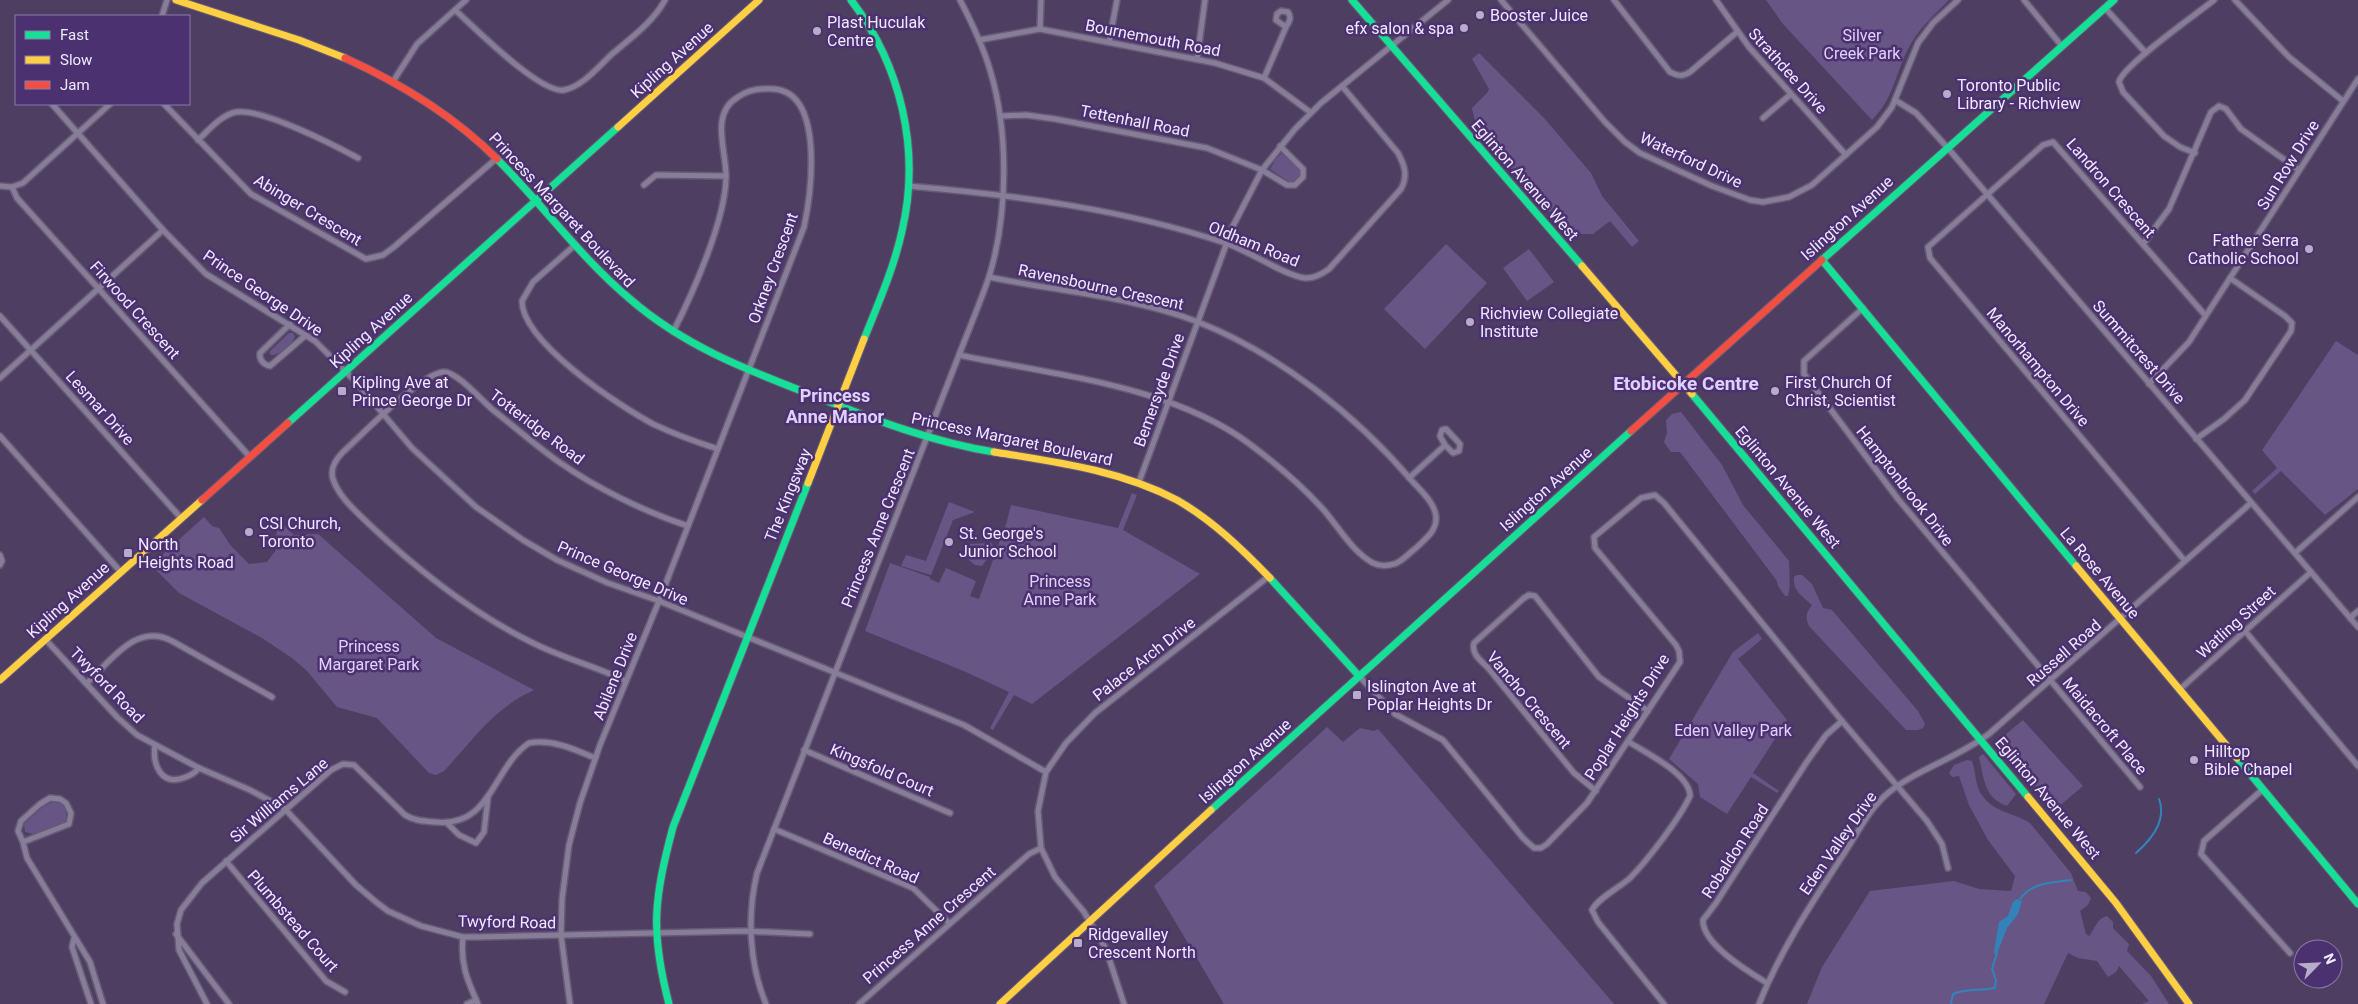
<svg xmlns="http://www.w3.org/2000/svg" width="2358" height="1004" viewBox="0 0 2358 1004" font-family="Roboto,sans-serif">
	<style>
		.green { fill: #675586 }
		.water { fill: #3383ba }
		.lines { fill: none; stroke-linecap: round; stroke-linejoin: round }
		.stream { stroke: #3383ba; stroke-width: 2 }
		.street-casing { stroke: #665b76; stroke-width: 8 }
		.fast-casing { stroke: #665b76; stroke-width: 9 }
		.slow-casing { stroke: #665b76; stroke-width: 9 }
		.jam-casing { stroke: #665b76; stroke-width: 9 }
		.street { stroke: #887d98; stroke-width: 5 }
		.fast { stroke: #16e098; stroke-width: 7 }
		.slow { stroke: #ffcf43; stroke-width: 7 }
		.jam { stroke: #f24e42; stroke-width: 7 }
		.poi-dot { fill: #b7adc8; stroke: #4c3170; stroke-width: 2 }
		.labels { text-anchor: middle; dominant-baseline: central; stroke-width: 5; stroke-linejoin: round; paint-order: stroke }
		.poi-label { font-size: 16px; fill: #efe8ff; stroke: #4c3170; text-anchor: start }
		.park-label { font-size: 16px; fill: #e0d1fc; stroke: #4c3170 }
		.street-label { font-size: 16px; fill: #efe8ff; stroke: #4c3170 }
		.neighbourhood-label { font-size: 18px; font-weight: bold; fill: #e0d0fe; stroke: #4c3170 }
		.quarter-label { font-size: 19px; font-weight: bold; fill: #e0d0fe; stroke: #4c3170 }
	</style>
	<rect width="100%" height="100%" fill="#4e3f62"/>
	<g class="green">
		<path d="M1766,0H1949C1933,16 1917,30 1907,51C1894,78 1894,97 1872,120L1783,24Z"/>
		<polygon points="1479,53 1544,118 1591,173 1602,196 1639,241 1632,247 1610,221 1593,234 1569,234 1477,130 1472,108 1487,93 1489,89 1472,59"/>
		<polygon points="1283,152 1300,168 1301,175 1296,181 1288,181 1270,169 1276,159"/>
		<polygon points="1446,244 1487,283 1425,349 1384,309"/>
		<polygon points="1529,249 1554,282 1527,301 1503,268"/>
		<path d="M289,333H293L295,337C291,344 279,356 271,355L269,352Z"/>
		<polygon points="2336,341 2358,355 2358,489 2325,515 2281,471 2255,494 2252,491 2277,468 2262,450"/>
		<path d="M1681,412L1722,465L1743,505L1789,561C1789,573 1791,585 1788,596H1785L1778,586L1777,581L1680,452H1671L1664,442L1667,433L1666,420L1672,414Z"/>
		<polygon points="1132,493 1137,495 1123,530 1200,574 1032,704 1014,695 993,730 990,728 1009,692 966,672 865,631 890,563 930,577 930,579 939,583 946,568 976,581 970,596 979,599 1007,521 1011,505 1118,528"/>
		<polygon points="949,502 975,512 953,520 931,575 901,566 906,555 926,561"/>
		<path d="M204,517L212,526L219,528L231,546L249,564L267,562L276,550L277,519L294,535L318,534L436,638L534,690C494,708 473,740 444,771L436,775L429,773L377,718L337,707L307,671L292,658L262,638L179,593L151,565Z"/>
		<polygon points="991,543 995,548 982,566 975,565 969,560 970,544"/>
		<path d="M1797,575H1802L1812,584L1823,608L1832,610L1918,711L1925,724L1923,728L1918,730H1906L1809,626C1805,617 1806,613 1812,605C1803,597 1792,590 1794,577Z"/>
		<polygon points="1758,633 1762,639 1738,659 1787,720 1753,773 1779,791 1777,793 1751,777 1727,814 1700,797 1698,784 1669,759 1733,652"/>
		<path d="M2023,720L2083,786L2057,808C2044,801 2040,792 2032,781C2026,771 2017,767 2017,753L2005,741L2006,734Z"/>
		<polygon points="1327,727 1343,742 1360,728 1374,731 1378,729 1614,1004 1224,1004 1154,886"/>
		<path d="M1983,754L2016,794L2007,806C1984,798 1984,778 1979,757Z"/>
		<path d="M1967,760L1972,761C1976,771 1975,787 1982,795C1994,813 2013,812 2030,823L2071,873L2078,891L2086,892L2091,898L2088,905L2080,911L2086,934L2089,936C2095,929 2097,918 2107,916L2113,922V928L2129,944L2127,951L2151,976L2169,1004H2142L2149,1001L2119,966L2116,972L2108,977L2097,961L2078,958L2068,953L2044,1004H1807L1822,967L1870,891L1954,881L1979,889L2011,891L2015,876L1988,840L1969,805L1959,776L1952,777L1949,773L1954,765Z"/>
		<polygon points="54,801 61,803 66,808 66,820 63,824 33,834 25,832 24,824 43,807"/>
	</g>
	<polygon class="water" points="2017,899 2022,901 2018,914 2007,928 1996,956 1994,952 1999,922 2008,916 2013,902"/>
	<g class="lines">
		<g class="stream">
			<path d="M2136,853C2152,839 2167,820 2159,799"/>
			<path d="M2020,899C2033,882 2051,883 2071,880"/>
			<path d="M1951,1004L1953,994C1964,988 1982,991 1995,988L1996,980L1992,969L1997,953"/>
		</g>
		<defs>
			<g id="street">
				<polyline points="1501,0 1605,122 1625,142 1640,153 1712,186 1750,200 1763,202 1789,197 1812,185 1877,127 1892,107 1918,43 1933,23 1958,0"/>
				<path d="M1614,0L1670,72C1678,76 1682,77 1690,72L1737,32"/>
				<polyline points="1716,0 1749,47 1846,155"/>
				<polyline points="2024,0 2061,45"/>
				<polyline points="2235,0 2289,57 2343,101"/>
				<polyline points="2105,8 2146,53"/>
				<path d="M455,10C474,27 540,94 564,90C582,87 599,66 612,54C631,38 653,22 665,0"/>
				<polyline points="162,16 167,0"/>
				<polyline points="1040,29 1041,0"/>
				<polyline points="979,40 1040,29 1215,63 1264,78 1310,112"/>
				<polyline points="1109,42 1117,0"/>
				<polyline points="1197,59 1205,0"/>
				<path d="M1264,78L1286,27C1289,22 1292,18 1288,12L1281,11L1277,14L1276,20L1286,27"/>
				<polyline points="394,80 417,44 466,0"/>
				<polyline points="1895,100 1916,113 1946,146 2358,627"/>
				<polyline points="52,104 163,230 206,274 315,341 356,382 412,448 476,507 523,540 557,560 608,583 659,601 964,725 1046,772"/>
				<polyline points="164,104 251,194 366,259 383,255 394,247 497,158"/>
				<polyline points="1000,116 1026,115 1055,119 1207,148 1262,170 1287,185 1295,185 1303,177 1303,169 1280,146"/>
				<polyline points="1763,118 1791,94"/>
				<path d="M198,140C209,130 221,115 236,112C262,108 334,145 358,158"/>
				<path d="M2195,153L2180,147L2164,136L2123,92L2119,82C2122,66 2198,13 2214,0"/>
				<polyline points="644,185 656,175 726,176"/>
				<polyline points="0,186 12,187 23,183 110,104"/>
				<path d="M908,186C1015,195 1123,209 1225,243C1248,250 1283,275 1305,278C1314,279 1322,274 1329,269L1401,189C1408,176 1405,166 1398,153L1342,86"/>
				<polyline points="12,187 17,198 250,457"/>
				<polyline points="2143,244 2169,209 2211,112 2219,106 2226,109 2241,129 2299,170"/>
				<path d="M575,245L533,282L522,301C522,342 619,406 653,424C674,434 696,442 718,449"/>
				<polyline points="1863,308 1804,361 1804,374 1898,499 2140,787"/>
				<polyline points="0,316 181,518"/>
				<path d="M290,324L260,353C259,360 264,365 270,366L306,335"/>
				<path d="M959,355C1053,375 1172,385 1251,445C1275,463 1300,484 1321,507C1337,524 1351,551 1373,563C1379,566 1387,566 1394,564C1402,562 1409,553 1416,548C1425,539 1437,531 1436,517C1435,503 1421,491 1412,481C1356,415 1279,354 1198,322C1135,297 1055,291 989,277"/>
				<polyline points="0,378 163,230"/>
				<polyline points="2149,384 2189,342 2358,79"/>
				<polyline points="0,436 120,571"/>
				<polyline points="2196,439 2224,419 2245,400 2291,331 2292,323 2285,316 2230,278"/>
				<polyline points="1409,478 1445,445 1453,453 1459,451 1460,444 1446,429 1442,430 1440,436 1445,445"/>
				<polyline points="1139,482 1233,226 1262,170 1295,129 1321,103 1448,0"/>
				<polyline points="2295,553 2358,497"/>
				<polyline points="0,555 2,561 0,565"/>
				<polyline points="2185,561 1930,258 1928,247 2043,145 2053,142 2205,315"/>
				<polyline points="2350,618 2358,611"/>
				<polyline points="2245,631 2358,766"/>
				<polyline points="45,639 117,717 137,735 199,768 250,790 285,809 356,885 376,902 388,911 421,926 463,937 479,937 744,931 810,934"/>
				<polyline points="1359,676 1395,714 1443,740 1523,838 1534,848 1541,848 1547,844 1587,803 1680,662 1679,651 1676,645 1595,548 1594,537 1641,498 1655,495 1664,503 1842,721 1927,821 1942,844 1948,868"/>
				<path d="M626,681C595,666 562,658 531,642C472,613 419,571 371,526C358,513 339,498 333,479C330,469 336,459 343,452C363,434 419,375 443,372C457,371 482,401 493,410C515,427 536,446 559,462C596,488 645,512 688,526"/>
				<path d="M87,683C111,661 136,622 172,641L272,697"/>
				<polyline points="2179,690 2311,572"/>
				<path d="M1629,742C1646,753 1690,774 1690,796C1680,818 1647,861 1630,878C1619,888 1598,898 1592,910L1598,922L1664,1004"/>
				<path d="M155,745C152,766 162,787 186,777C192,775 195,773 199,768"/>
				<polyline points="804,750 950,813"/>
				<polyline points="2262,790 2204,841 2201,854 2290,953"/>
				<path d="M1596,791L1574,773L1489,669C1482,661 1471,655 1474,643L1524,598L1529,595L1535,596L1599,677L1648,711"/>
				<polyline points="448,824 459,835 476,843 484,832 488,797"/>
				<polyline points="774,829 913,888 949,923"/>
				<polyline points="23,842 69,824 71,813 66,803 60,799 50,798 40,804 21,821 18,831 23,842 27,858 90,962 103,1004"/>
				<polyline points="226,861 326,981 345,992"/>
				<polyline points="176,934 229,1004"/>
				<path d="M463,937C460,963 467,980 478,1004"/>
				<polyline points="74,938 72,947 91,1004"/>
				<path d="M1767,983C1749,972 1702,944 1703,920L1716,903L1806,763L1826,735L1842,721"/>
				<path d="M207,1004L179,950L177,924L181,910L202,883L331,770L343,764L354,765L405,815C415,821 424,821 435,822C492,828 492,768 529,743C552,739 574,749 595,758"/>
				<polyline points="467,1004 476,1000"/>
				<path d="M570,1004L561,935L562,899L569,845L580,803L600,745L659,601L804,227C811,194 825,93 774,89C761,88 749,89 738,97C709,114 727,152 726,178C725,221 693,293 673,332"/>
				<path d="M766,1004C749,964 747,915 757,873L959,355C969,329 980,303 989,277C1008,215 1009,132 990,70C983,46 972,23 960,0"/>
				<polyline points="859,1004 1029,854 1041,848"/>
				<polyline points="1124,1004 1106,949 1084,912 1055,877 1041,848 1038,811 1046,772 1066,743 1095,713 1268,577"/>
				<path d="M1759,1004C1781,949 1813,901 1845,852C1858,832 1870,808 1888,793C1919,768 1958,758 1990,733L2251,503"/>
			</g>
			<g id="fast">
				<path d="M851,0C901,65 921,150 902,231C894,268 878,304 864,339"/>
				<polyline points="1352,0 1582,266"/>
				<path d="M497,159C543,205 581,258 630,299C685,347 750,371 817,397C875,420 932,442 994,452"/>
				<polyline points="1822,260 2076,566"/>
				<polyline points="1822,260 2114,0"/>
				<polyline points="1692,394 2028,797"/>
				<polyline points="288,423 618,127"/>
				<polyline points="1270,578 1359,676"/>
				<polyline points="2237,758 2358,904"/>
				<polyline points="1211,810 1631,431"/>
				<path d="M669,1004C650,931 654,899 673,827L808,483"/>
			</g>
			<g id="slow">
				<polyline points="176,0 299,40 345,58"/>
				<polyline points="618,127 759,0"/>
				<polyline points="1582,266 1692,394"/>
				<path d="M994,452C1056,462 1120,470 1177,500C1212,520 1242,549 1270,578"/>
				<polyline points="808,483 864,339"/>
				<polyline points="2076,566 2237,758"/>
				<polyline points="0,680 202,500"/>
				<polyline points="2028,797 2116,903 2189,1004"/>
				<polyline points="1000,1004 1211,810"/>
			</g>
			<g id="jam">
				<path d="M345,58C402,84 453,115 497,159"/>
				<polyline points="1631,431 1822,260"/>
				<polyline points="202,500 288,423"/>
			</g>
		</defs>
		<use href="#street" class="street-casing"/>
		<use href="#fast" class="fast-casing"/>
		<use href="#slow" class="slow-casing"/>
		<use href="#jam" class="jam-casing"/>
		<use href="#street" class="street"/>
		<use href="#fast" class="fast"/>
		<use href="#slow" class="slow"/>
		<use href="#jam" class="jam"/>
	</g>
	<g class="poi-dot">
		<circle cx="1480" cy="15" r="5"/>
		<circle cx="1464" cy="28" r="5"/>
		<circle cx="817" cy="31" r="5"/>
		<circle cx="1947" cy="94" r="5"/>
		<circle cx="2309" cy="249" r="5"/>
		<circle cx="1470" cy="322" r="5"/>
		<rect x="337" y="386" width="10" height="10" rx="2.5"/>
		<circle cx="1775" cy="391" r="5"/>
		<circle cx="249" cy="532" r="5"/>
		<circle cx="949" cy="542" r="5"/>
		<rect x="123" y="548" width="10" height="10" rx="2.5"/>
		<rect x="1352" y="690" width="10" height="10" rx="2.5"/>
		<circle cx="2194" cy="760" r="5"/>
		<rect x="1073" y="938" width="10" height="10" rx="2.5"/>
	</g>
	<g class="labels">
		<g class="poi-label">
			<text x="1490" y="15">Booster Juice</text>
			<text x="827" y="22">Plast Huculak<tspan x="827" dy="18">Centre</tspan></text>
			<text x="1454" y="28" text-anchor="end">efx salon &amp; spa</text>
			<text x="1957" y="85">Toronto Public<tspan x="1957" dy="18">Library - Richview</tspan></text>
			<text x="2299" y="240" text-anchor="end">Father Serra<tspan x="2299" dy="18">Catholic School</tspan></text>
			<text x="1480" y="313">Richview Collegiate<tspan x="1480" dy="18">Institute</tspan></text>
			<text x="352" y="382">Kipling Ave at<tspan x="352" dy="18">Prince George Dr</tspan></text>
			<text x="1785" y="382">First Church Of<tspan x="1785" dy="18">Christ, Scientist</tspan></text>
			<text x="259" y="523">CSI Church,<tspan x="259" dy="18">Toronto</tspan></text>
			<text x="959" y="533">St. George's<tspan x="959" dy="18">Junior School</tspan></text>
			<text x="138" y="544">North<tspan x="138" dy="18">Heights Road</tspan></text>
			<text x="1367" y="686">Islington Ave at<tspan x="1367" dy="18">Poplar Heights Dr</tspan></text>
			<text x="2204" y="751">Hilltop<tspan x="2204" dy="18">Bible Chapel</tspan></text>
			<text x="1088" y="934">Ridgevalley<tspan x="1088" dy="18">Crescent North</tspan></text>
		</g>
		<g class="park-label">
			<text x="1862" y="35">Silver<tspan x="1862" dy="18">Creek Park</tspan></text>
			<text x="1060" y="581">Princess<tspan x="1060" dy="18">Anne Park</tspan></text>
			<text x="369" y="646">Princess<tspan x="369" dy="18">Margaret Park</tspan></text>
			<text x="1733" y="730">Eden Valley Park</text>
		</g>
		<g class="street-label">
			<text transform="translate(1153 38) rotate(11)">Bournemouth Road</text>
			<text transform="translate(672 60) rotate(-42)">Kipling Avenue</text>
			<text transform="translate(1788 71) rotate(48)">Strathdee Drive</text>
			<text transform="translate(1135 121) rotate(11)">Tettenhall Road</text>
			<text transform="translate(1691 160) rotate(25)">Waterford Drive</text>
			<text transform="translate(2288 165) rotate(-58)">Sun Row Drive</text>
			<text transform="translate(1525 180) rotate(49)">Eglinton Avenue West</text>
			<text transform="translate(2111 188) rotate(49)">Landron Crescent</text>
			<text transform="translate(308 210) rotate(31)">Abinger Crescent</text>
			<text transform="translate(562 210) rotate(47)">Princess Margaret Boulevard</text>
			<text transform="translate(1847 218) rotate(-42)">Islington Avenue</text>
			<text transform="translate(1254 244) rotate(22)">Oldham Road</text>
			<text transform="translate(773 268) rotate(-70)">Orkney Crescent</text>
			<text transform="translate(1101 287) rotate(12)">Ravensbourne Crescent</text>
			<text transform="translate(263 293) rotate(34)">Prince George Drive</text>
			<text transform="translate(135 310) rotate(48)">Firwood Crescent</text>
			<text transform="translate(371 330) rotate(-42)">Kipling Avenue</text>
			<text transform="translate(2139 352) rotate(49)">Summitcrest Drive</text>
			<text transform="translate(2038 367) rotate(50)">Manorhampton Drive</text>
			<text transform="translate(1159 390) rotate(-70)">Bemersyde Drive</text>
			<text transform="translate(100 408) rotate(48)">Lesmar Drive</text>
			<text transform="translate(537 427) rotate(37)">Totteridge Road</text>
			<text transform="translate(1012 439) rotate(12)">Princess Margaret Boulevard</text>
			<text transform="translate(1905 486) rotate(52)">Hamptonbrook Drive</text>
			<text transform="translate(1788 487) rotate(50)">Eglinton Avenue West</text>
			<text transform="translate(1546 489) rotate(-42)">Islington Avenue</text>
			<text transform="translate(788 495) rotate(-68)">The Kingsway</text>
			<text transform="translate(878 528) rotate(-68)">Princess Anne Crescent</text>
			<text transform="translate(623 573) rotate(23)">Prince George Drive</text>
			<text transform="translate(2100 573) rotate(50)">La Rose Avenue</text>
			<text transform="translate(68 600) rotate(-42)">Kipling Avenue</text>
			<text transform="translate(2236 622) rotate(-42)">Watling Street</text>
			<text transform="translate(2064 653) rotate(-41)">Russell Road</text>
			<text transform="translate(1144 659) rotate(-38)">Palace Arch Drive</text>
			<text transform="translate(615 676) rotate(-68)">Abilene Drive</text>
			<text transform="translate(107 685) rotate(46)">Twyford Road</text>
			<text transform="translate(1529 700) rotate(50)">Vancho Crescent</text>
			<text transform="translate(1627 717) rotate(-58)">Poplar Heights Drive</text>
			<text transform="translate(2105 726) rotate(50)">Maidacroft Place</text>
			<text transform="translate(1245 761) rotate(-42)">Islington Avenue</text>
			<text transform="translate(882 770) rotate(23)">Kingsfold Court</text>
			<text transform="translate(2048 798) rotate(50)">Eglinton Avenue West</text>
			<text transform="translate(279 800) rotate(-40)">Sir Williams Lane</text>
			<text transform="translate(1838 843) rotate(-55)">Eden Valley Drive</text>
			<text transform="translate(1735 851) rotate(-57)">Robaldon Road</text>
			<text transform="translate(871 858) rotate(24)">Benedict Road</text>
			<text transform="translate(293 921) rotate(49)">Plumbstead Court</text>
			<text transform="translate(507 922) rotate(1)">Twyford Road</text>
			<text transform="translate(929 925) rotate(-41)">Princess Anne Crescent</text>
		</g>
		<g class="neighbourhood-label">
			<text x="835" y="395">Princess<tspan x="835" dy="21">Anne Manor</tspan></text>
		</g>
		<g class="quarter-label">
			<text x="1686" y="383">Etobicoke Centre</text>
		</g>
	</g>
	<rect x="15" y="15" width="175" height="90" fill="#4c3170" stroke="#8d7aa9"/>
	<rect x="25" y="31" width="25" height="8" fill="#16e098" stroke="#8d7aa9"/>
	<text x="60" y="40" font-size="15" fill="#efe8ff">Fast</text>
	<rect x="25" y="56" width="25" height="8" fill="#ffcf43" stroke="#8d7aa9"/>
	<text x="60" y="65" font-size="15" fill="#efe8ff">Slow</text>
	<rect x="25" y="81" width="25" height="8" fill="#f24e42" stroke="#8d7aa9"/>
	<text x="60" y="90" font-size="15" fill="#efe8ff">Jam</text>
	<g transform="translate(2318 964) rotate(66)"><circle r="24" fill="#4c3170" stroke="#8d7aa9"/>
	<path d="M0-4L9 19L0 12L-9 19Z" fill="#b7adc8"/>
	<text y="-8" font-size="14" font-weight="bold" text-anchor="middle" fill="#efe8ff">N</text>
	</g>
</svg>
